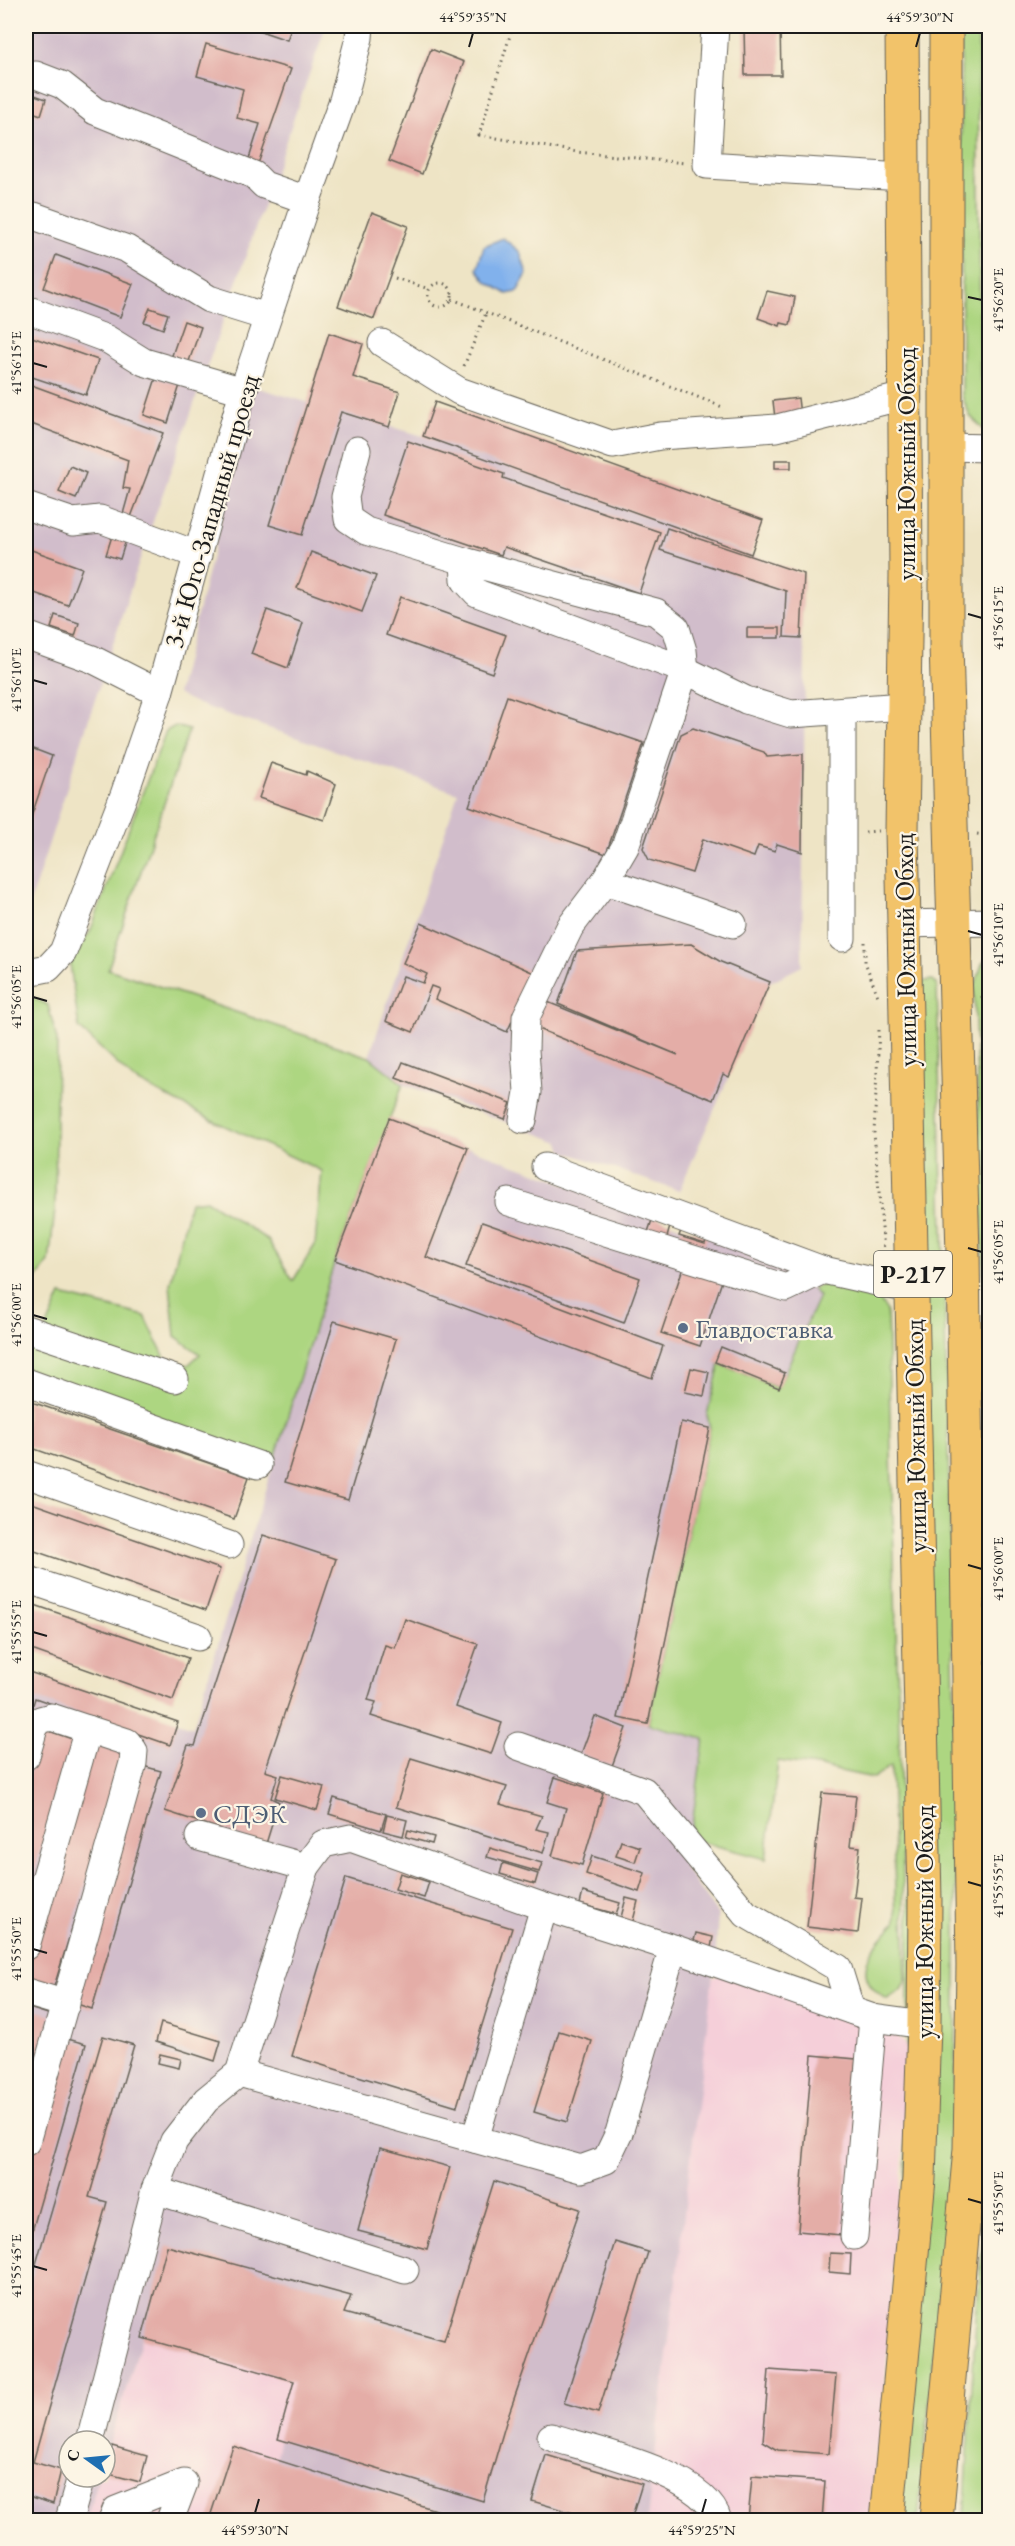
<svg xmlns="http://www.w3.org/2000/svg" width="1015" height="2546" viewBox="0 0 1015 2546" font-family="'EB Garamond',serif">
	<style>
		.built { fill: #f5cfd9 }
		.industrial { fill: #d1bdcb }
		.green { fill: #add681; stroke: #64794e; stroke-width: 1.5 }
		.water { fill: #81b1ec; stroke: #4e6684; stroke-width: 1.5 }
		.building { fill: #e4ada7 }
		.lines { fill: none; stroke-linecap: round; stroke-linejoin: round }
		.minor-casing { stroke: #666257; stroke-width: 29 }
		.major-casing { stroke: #666257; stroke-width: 35 }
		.path { stroke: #666257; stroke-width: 3; stroke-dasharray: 1.5 4.5; stroke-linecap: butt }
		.minor { stroke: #fff; stroke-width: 27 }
		.major { stroke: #f2c36a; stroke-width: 33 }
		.ticks { fill: none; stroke: #1c1c1c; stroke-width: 2 }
		.service-dot { fill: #5c6f8a; stroke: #fcf5e5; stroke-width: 2 }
		.labels { text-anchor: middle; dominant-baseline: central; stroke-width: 4.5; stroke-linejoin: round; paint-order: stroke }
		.shield { fill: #fcf5e5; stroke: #5f5d58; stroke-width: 1.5 }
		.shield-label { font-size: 26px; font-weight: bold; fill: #1c1c1c }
		.street-label { font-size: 27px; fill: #1c1c1c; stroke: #fcf5e5 }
		.service-label { font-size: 27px; fill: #4e5e75; stroke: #fcf5e5; text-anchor: start }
		.neatline { fill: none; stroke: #1c1c1c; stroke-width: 2 }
		.ticks-label { font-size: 15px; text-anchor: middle; fill: #1c1c1c }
	</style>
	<rect width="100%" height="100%" fill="#fcf5e5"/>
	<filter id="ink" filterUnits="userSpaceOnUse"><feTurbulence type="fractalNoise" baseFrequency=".0167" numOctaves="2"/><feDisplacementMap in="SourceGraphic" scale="12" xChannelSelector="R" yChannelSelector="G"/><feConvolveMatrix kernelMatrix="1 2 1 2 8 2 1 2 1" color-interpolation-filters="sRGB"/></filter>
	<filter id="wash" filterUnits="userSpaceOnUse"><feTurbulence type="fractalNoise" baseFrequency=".008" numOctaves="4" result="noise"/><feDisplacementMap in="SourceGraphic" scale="24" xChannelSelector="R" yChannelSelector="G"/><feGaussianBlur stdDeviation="1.35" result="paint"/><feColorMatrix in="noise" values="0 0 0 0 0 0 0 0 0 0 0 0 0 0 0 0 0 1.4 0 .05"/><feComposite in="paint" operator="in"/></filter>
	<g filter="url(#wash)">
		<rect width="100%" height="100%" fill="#eee4c5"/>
		<g class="built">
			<polygon points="724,1972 894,2031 908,2048 911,2056 874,2520 647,2520 711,1979"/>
			<polygon points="142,2338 294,2381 276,2459 469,2520 86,2520 99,2477 105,2477 105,2458"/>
		</g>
		<g class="industrial">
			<polygon points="26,26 326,26 141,556 26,915"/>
			<polygon points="255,387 423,436 804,574 801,638 805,653 802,966 770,982 679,1191 563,1151 560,1142 403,1084 369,1057 458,793 198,704 177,694"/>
			<polygon points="389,1118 805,1273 812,1289 819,1296 779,1388 720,1364 707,1415 710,1428 648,1724 705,1739 685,1869 718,1915 716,1950 647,2520 469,2520 275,2459 294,2381 142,2338 105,2458 105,2441 69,2441 69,2477 99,2477 86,2520 26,2520 26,1671 193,1727 335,1260"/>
		</g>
		<g class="green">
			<polygon points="961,26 978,26 980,382 989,386 989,435 970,416 962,396"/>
			<polygon points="175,726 189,730 108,969 369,1057 403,1084 335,1260 273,1465 26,1375 26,1343 36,1352 61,1295 145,1316 165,1358 188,1365 200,1354 175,1336 170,1284 190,1202 206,1200 268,1240 293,1281 315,1245 322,1171 210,1119 133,1079 79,1028 70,964 90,932 166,731"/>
			<polygon points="989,954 989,1431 974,989 982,964"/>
			<polygon points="933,980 937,984 956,1782 956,2031 953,2153 918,2520 901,2520 921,984 925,981"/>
			<polygon points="26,994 48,1005 57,1040 55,1210 49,1262 26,1292"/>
			<path d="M832,1281L879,1299L887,1311L906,1980L901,1990L887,1999C845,1975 875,1945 896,1922L891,1766L873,1778L816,1766L778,1761L766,1859L690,1839L704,1739L648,1724L710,1428L707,1415L720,1364L778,1388L819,1296L812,1289Z"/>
			<polygon points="989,2179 989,2520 964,2520 976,2319"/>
		</g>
		<polygon class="water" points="503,238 520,252 527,274 517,292 507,294 487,282 477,269 484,246"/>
		<g id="blocks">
			<g class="building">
				<polygon points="246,26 292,26 287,40"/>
				<polygon points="744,26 780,26 781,75 745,75"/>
				<polygon points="206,44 291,69 258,164 248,162 260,124 237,118 243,89 197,76"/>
				<polygon points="431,49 464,62 422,174 389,161"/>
				<polygon points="26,92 46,99 41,115 26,110"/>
				<polygon points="372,212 408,226 374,319 338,306"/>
				<polygon points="56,255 133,284 120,317 44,288"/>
				<polygon points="767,291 795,297 790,325 781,323 780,326 758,318"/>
				<polygon points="150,308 168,314 163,329 144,322"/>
				<polygon points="184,321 201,327 187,367 170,361"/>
				<polygon points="329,333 363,344 353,377 400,392 389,427 341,412 302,535 269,525"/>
				<polygon points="26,335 98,360 86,395 26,375"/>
				<polygon points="156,378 180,385 168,423 144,415"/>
				<polygon points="26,383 163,433 131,517 123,514 130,489 123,488 128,460 26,422"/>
				<polygon points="798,398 800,415 775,418 773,401"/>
				<polygon points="435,402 763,520 751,554 423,436"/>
				<polygon points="408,441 504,474 503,478 660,532 639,593 504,547 501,555 383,515"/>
				<rect x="775" y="460" width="16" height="8"/>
				<polygon points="70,466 86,473 76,499 59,492"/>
				<polygon points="667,528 804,574 801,638 784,637 786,591 660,550"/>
				<polygon points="112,536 126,540 120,559 106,555"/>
				<polygon points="26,548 82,568 68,605 26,590"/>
				<polygon points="311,552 376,576 362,612 297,588"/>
				<polygon points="400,597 506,635 492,673 386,635"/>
				<polygon points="267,610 303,623 288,668 251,654"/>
				<polygon points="55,615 79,623 75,636 51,628"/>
				<rect x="747" y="628" width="33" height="10"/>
				<polygon points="507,696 644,743 606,854 469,806"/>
				<polygon points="693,728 764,752 767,757 803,754 802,852 777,844 775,851 758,846 754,857 703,839 692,873 649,860 643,848 681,734"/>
				<polygon points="26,746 52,756 28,826 26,825"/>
				<polygon points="271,763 306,775 307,771 336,784 324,820 259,798"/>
				<polygon points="421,923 534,973 507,1032 435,999 439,989 431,986 413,1032 386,1021 403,976 423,983 427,974 403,963"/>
				<polygon points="691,944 721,962 770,982 729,1077 723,1074 713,1100 534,1027 545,1001 678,1055 558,1004 577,951"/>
				<polygon points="403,1062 511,1103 505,1119 396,1078"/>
				<polygon points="389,1118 468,1148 426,1257 663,1346 652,1378 335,1260"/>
				<polygon points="653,1217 671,1223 666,1241 647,1235"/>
				<polygon points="482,1222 640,1278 624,1323 466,1266"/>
				<polygon points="682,1228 707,1236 705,1244 679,1236"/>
				<polygon points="684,1265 723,1278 700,1346 661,1333"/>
				<polygon points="334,1321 396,1339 348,1500 285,1482"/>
				<polygon points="721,1347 785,1373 779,1388 715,1362"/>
				<polygon points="691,1368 709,1372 704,1396 685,1392"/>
				<polygon points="26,1400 249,1477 234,1519 26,1446"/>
				<polygon points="681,1422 710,1428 648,1724 618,1718"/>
				<polygon points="26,1501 220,1569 206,1610 26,1548"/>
				<polygon points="263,1535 336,1559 265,1771 278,1775 271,1798 279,1802 265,1847 236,1834 165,1811 188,1745 195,1746"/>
				<polygon points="26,1602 188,1658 173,1700 26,1648"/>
				<polygon points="405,1619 478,1644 456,1707 502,1723 491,1754 371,1716 376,1702 368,1700 385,1645 395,1648"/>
				<polygon points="26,1671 178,1722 170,1745 35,1698 26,1728"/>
				<polygon points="595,1716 626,1728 612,1766 581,1754"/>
				<polygon points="43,1729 75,1740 26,1896 26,1784"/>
				<polygon points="93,1744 125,1754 53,1990 26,1982 26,1968"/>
				<polygon points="411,1758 507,1787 500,1804 542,1816 536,1829 549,1832 543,1853 396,1807"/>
				<polygon points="143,1766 161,1771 92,2009 74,2003"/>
				<polygon points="282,1775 324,1787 317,1810 275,1798"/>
				<polygon points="555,1777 603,1793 582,1865 552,1856 566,1808 547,1802"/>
				<polygon points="822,1793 856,1796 850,1846 860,1847 854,1897 862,1898 858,1933 807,1927"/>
				<polygon points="334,1798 386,1814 381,1830 329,1814"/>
				<polygon points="387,1815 407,1820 403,1836 383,1831"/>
				<polygon points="408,1830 434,1837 432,1844 406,1837"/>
				<polygon points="621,1841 640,1847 635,1862 616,1856"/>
				<polygon points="490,1848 542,1863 539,1872 487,1857"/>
				<polygon points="592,1856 645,1873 639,1892 586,1874"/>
				<polygon points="503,1863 538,1874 535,1884 500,1874"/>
				<polygon points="400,1873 429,1882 424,1898 395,1889"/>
				<polygon points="346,1878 512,1928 457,2106 292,2056"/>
				<polygon points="583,1892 620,1903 616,1914 580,1904"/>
				<polygon points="626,1898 638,1901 631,1929 619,1925"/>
				<polygon points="696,1933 713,1937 710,1953 692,1948"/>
				<polygon points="26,2007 51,2015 26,2099"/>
				<polygon points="161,2023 221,2041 215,2061 156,2042"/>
				<polygon points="559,2031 592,2041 567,2122 534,2112"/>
				<polygon points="103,2036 134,2045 89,2197 107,2202 33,2462 61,2470 53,2504 26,2495 26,2298"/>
				<polygon points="64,2038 86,2044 26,2252 26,2170"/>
				<polygon points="160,2054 181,2059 179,2068 158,2063"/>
				<polygon points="812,2055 856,2059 841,2235 798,2231"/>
				<polygon points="380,2148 450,2167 427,2249 358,2231"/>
				<polygon points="494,2181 580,2209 507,2419 483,2501 278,2439 294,2381 142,2338 167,2246 351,2296 344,2313 444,2341"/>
				<polygon points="615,2242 648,2252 598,2413 564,2403"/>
				<polygon points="830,2253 851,2254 850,2274 829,2272"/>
				<polygon points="769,2370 836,2375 829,2454 778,2450 763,2441"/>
				<polygon points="112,2446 147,2456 140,2482 105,2473"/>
				<polygon points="233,2446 467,2520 209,2520"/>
				<polygon points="546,2455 642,2484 631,2520 597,2520 532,2501"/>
				<polygon points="752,2476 825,2481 822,2520 748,2520"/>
			</g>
		</g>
	</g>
	<g filter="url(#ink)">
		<use href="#blocks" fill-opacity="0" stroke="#666257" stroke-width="1.5"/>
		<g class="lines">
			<defs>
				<g id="minor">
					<polyline points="715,26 707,165 903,177"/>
					<polyline points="36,75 62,85 95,111 254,175 264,185 307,200"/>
					<polyline points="34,216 127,249 209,299 267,317"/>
					<polyline points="26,309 107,339 144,362 243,391"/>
					<polyline points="382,343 459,391 613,445 660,436 777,428 904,396"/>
					<polyline points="946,447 990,448"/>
					<polyline points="357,450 345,497 348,519 366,531 464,561 465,580 477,593 685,670 746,700 791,714 904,706"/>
					<polyline points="26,506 73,522 100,519 198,555"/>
					<polyline points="464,561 656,612 676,628 683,651 685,670 625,847 605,881 570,927 526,1017 525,1050 528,1092 523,1120"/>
					<polyline points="26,635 92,659 159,693"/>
					<polyline points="842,712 842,938"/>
					<polyline points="605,881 733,924"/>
					<polyline points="905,924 990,922"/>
					<polyline points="28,972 48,968 63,952 124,795 159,693 243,391 307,200 343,100 359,38 360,26"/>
					<polyline points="545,1167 823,1270"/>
					<polyline points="509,1202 786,1288 823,1270 913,1290"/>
					<polyline points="26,1329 175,1379"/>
					<polyline points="26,1382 258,1465"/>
					<polyline points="26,1474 229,1545"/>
					<polyline points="26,1579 198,1637"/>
					<polyline points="518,1746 644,1791 746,1914 838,1968 851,2010"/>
					<polyline points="26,1756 34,1728 40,1720 51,1717 127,1742 134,1751 133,1763 26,2142"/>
					<polyline points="199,1837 306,1867"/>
					<polyline points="26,1946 88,1729"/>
					<polyline points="26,1992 66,2004"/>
					<polyline points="239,2073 581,2169 606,2160 619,2133 673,1948"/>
					<polyline points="475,2139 544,1907"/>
					<polyline points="155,2190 405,2270"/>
					<polyline points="854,2236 873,2018"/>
					<path d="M551,2437C593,2450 705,2473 718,2520"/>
					<polyline points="90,2441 155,2190 174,2141 206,2100 239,2073 306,1867 323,1844 351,1838 544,1907 673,1948 873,2018 924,2025"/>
					<polyline points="69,2520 81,2477"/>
					<polyline points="112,2520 116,2510 184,2483 170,2520"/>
				</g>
				<g id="major">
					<polyline points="887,2520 919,2179 924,2025 925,1900 902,831 906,574 902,26"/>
					<polyline points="936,2520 970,2149 973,1966 963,1254 946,644 946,26"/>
				</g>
			</defs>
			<use href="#minor" class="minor-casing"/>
			<use href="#major" class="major-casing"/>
			<g class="path">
				<polyline points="513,26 479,135 577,152 685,163"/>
				<polyline points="395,278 429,289"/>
				<circle cx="440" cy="295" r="12"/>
				<polyline points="452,299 725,408"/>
				<polyline points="464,366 486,313"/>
				<polyline points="865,832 878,831"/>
				<polyline points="977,834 990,836"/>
				<polyline points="865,942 865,962 879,999"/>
				<polyline points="981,998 990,993"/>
				<polyline points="879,1030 874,1133 884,1251"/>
			</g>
			<use href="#minor" class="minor"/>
			<use href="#major" class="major"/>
		</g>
	</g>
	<path class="ticks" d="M469,47L473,33M916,47L920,33M968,297L982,300M33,363L47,367M968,614L982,618M33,680L47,684M968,931L982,935M33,997L47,1001M968,1248L982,1252M33,1315L47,1319M968,1565L982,1569M33,1632L47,1636M968,1882L982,1886M33,1949L47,1953M968,2199L982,2203M33,2266L47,2270M255,2513L259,2499M702,2513L706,2499"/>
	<g class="service-dot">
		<circle cx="683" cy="1328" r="6"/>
		<circle cx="201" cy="1813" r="6"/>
	</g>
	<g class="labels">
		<rect class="shield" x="874" y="1251" width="78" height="46" rx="4.5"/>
		<g class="shield-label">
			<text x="913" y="1274">Р-217</text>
		</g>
		<g class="street-label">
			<text transform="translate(905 464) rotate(-90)">улица Южный Обход</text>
			<text transform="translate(211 511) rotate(-74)">3-й Юго-Западный проезд</text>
			<text transform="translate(905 950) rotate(-91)">улица Южный Обход</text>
			<text transform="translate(915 1436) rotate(-91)">улица Южный Обход</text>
			<text transform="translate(923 1922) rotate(-90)">улица Южный Обход</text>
		</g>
		<g class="service-label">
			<text x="695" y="1328">Главдоставка</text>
			<text x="213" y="1813">СДЭК</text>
		</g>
	</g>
	<rect width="1015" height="2546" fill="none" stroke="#fcf5e5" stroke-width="66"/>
	<g transform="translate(87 2459) rotate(285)"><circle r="28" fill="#fcf5e5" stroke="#a29e95" stroke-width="1.5"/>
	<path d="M0-4.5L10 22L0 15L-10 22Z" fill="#1f6fb2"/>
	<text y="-9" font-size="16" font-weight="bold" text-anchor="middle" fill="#1c1c1c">С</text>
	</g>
	<rect x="33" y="33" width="949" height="2480" class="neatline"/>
	<g class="ticks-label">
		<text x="473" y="22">44°59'35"N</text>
		<text x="920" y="22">44°59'30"N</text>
		<text transform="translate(998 300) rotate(-90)" y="5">41°56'20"E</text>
		<text transform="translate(16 363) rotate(-90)" y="5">41°56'15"E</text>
		<text transform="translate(998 618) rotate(-90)" y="5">41°56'15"E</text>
		<text transform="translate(16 680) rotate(-90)" y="5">41°56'10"E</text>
		<text transform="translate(998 935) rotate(-90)" y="5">41°56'10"E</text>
		<text transform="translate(16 997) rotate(-90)" y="5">41°56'05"E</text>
		<text transform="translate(998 1252) rotate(-90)" y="5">41°56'05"E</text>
		<text transform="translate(16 1315) rotate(-90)" y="5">41°56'00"E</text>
		<text transform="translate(998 1569) rotate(-90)" y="5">41°56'00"E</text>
		<text transform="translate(16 1632) rotate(-90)" y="5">41°55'55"E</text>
		<text transform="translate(998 1886) rotate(-90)" y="5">41°55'55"E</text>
		<text transform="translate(16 1949) rotate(-90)" y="5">41°55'50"E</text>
		<text transform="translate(998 2203) rotate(-90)" y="5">41°55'50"E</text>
		<text transform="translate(16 2266) rotate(-90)" y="5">41°55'45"E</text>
		<text x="255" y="2535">44°59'30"N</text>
		<text x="702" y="2535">44°59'25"N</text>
	</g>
</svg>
